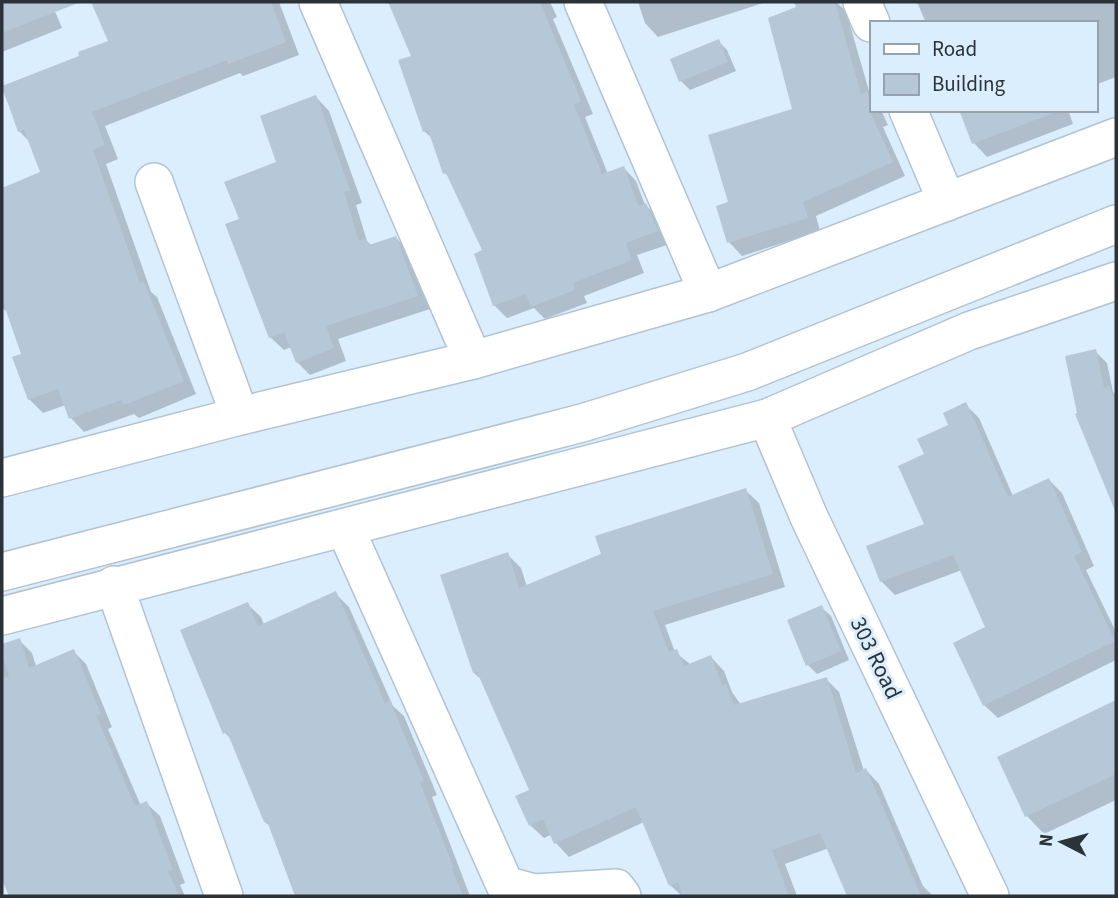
<svg xmlns="http://www.w3.org/2000/svg" width="1118" height="898" viewBox="0 0 1118 898" font-family="'Source Sans 3',sans-serif">
	<style>
		.shadow { fill: #0003 }
		.building { fill: #b6c8d7 }
		.lines { fill: none; stroke-linecap: round; stroke-linejoin: round }
		.minor-casing { stroke: #b2c3d2; stroke-width: 40 }
		.minor { stroke: #fff; stroke-width: 37 }
		.labels { text-anchor: middle; dominant-baseline: central; stroke-width: 6; stroke-linejoin: round; paint-order: stroke }
		.street-label { font-size: 23px; fill: #2b3238; stroke: #dbeefd }
	</style>
	<rect width="100%" height="100%" fill="#dbeefd"/>
	<g class="shadow">
		<polygon points="2,2 51,2 62,28 2,52"/>
		<polygon points="94,2 279,2 299,55 243,76 240,73 105,126 118,159 106,164 151,292 157,297 196,394 139,418 134,414 84,432 71,418 66,405 43,413 29,399 23,355 8,312 2,308 2,190 42,173 31,143 19,131 2,88 82,57 110,42"/>
		<polygon points="390,2 550,2 557,17 553,19 593,114 585,117 608,174 624,168 636,181 645,205 659,217 670,244 637,255 644,273 584,296 587,303 545,319 534,308 507,318 494,305 485,251 451,179 445,173 434,140 424,131 413,57"/>
		<polygon points="638,2 766,2 658,37 645,23"/>
		<polygon points="796,2 836,2 846,11 871,98 871,110 881,110 888,125 883,127 905,176 816,216 820,231 742,256 729,242 730,203 795,110 798,8"/>
		<polygon points="917,2 1116,2 1116,77 1095,85 1095,23 926,23"/>
		<polygon points="718,41 727,50 736,71 690,90 681,81"/>
		<polygon points="316,97 329,111 362,203 356,205 367,241 372,246 396,238 409,251 430,309 338,339 346,361 310,375 297,362 291,347 284,350 270,337 241,220 278,163"/>
		<polygon points="961,110 1068,110 1073,124 987,157 974,143"/>
		<polygon points="1095,351 1107,363 1113,392 1116,395 1116,510 1077,415"/>
		<polygon points="965,404 979,418 1013,496 1049,480 1062,493 1094,566 1086,570 1116,632 1116,660 998,718 984,705 988,628 962,570 895,595 881,581 926,525 927,455"/>
		<polygon points="745,490 759,503 785,587 665,625 675,652 691,665 711,657 724,671 732,692 741,705 826,679 839,692 864,771 866,770 879,784 923,886 933,896 849,896 829,848 785,864 797,896 682,896 670,885 644,822 569,857 556,843 552,834 544,838 530,825 531,791 483,681 474,673 507,554 521,568 527,587"/>
		<polygon points="335,593 349,607 393,706 404,716 437,795 432,797 470,896 297,896 272,828 265,822 233,741 225,733 247,604 261,617 264,625"/>
		<polygon points="821,607 831,616 849,660 817,674 808,665"/>
		<polygon points="19,640 32,653 36,666 73,651 86,664 112,727 108,729 141,806 146,803 160,816 185,883 180,885 185,896 11,896 2,876 2,646"/>
		<polygon points="1116,702 1116,800 1044,834 1027,816 999,758"/>
	</g>
	<g class="building">
		<polygon points="2,2 78,2 78,3 2,33"/>
		<polygon points="91,2 271,2 286,42 228,64 227,60 92,112 105,145 93,150 140,283 144,282 184,381 124,405 121,400 69,419 58,389 28,400 12,357 21,354 2,299 2,188 40,172 24,130 18,132 2,86 79,56 78,52 108,41"/>
		<polygon points="388,2 540,2 581,101 574,105 602,174 624,166 638,206 646,203 658,231 626,243 632,260 573,283 575,290 531,307 526,294 493,306 474,254 482,250 446,173 443,174 428,130 423,132 398,60 411,56"/>
		<polygon points="794,2 835,2 861,94 867,92 871,101 871,110 876,111 871,114 893,162 803,202 808,218 727,243 716,206 728,202 708,135 792,109 768,18 796,7"/>
		<polygon points="719,39 728,62 679,82 670,59"/>
		<polygon points="316,95 350,190 344,192 359,241 366,238 369,245 396,236 418,296 326,326 334,348 296,363 284,332 269,338 225,224 239,219 224,182 276,162 260,116"/>
		<polygon points="959,110 1055,110 1056,112 972,144"/>
		<polygon points="1096,349 1104,388 1109,385 1116,403 1116,513 1075,414 1077,413 1065,356"/>
		<polygon points="966,402 1008,497 1049,478 1082,552 1074,556 1115,641 983,706 953,643 985,627 953,555 880,582 866,546 924,524 898,466 924,454 917,439 948,425 943,413"/>
		<polygon points="746,488 773,574 653,611 669,652 677,649 684,666 711,655 722,686 726,684 734,705 827,677 856,773 866,768 921,896 847,896 820,833 772,850 789,896 683,896 678,882 669,886 636,807 554,844 543,819 529,826 515,796 529,790 477,672 473,673 440,575 508,552 519,588 601,554 595,536"/>
		<polygon points="336,591 385,703 390,701 424,781 420,783 454,868 452,869 463,896 295,896 267,821 264,822 227,732 223,734 180,630 248,602 258,626"/>
		<polygon points="822,605 841,651 806,666 787,620"/>
		<polygon points="20,638 29,668 74,649 101,714 96,715 135,806 147,801 173,870 168,871 179,896 9,896 2,880 2,679 9,676 2,654 2,644"/>
		<polygon points="1116,700 1116,774 1025,817 997,757"/>
	</g>
	<g class="lines">
		<defs>
			<g id="minor">
				<polyline points="318,2 473,360"/>
				<polyline points="583,2 708,293"/>
				<polyline points="862,2 871,23"/>
				<polyline points="908,110 947,202"/>
				<polyline points="154,182 240,416"/>
				<polyline points="767,418 809,517 990,896"/>
				<polyline points="2,478 240,416 473,360 708,293 1116,137"/>
				<polyline points="345,528 505,885 534,893 616,888 622,896"/>
				<polyline points="2,572 582,423 747,372 1116,224"/>
				<polyline points="114,585 224,896"/>
				<polyline points="2,616 767,418 969,331 1116,281"/>
			</g>
		</defs>
		<use href="#minor" class="minor-casing"/>
		<use href="#minor" class="minor"/>
	</g>
	<g class="labels">
		<g class="street-label">
			<text transform="translate(876 658) rotate(64)">303 Road</text>
		</g>
	</g>
	<rect width="1118" height="898" fill="none" stroke="#2b3238" stroke-width="7"/>
	<rect x="870" y="21" width="228" height="91" fill="#dbeefd" stroke="#95a3ae" stroke-width="2"/>
	<rect x="884" y="44" width="35" height="10" fill="#ffffff" stroke="#95a3ae" stroke-width="2"/>
	<text x="932" y="56" font-size="21" fill="#2b3238">Road</text>
	<rect x="884" y="74" width="35" height="21" fill="#b6c8d7" stroke="#95a3ae" stroke-width="2"/>
	<text x="932" y="91" font-size="21" fill="#2b3238">Building</text>
	<g transform="translate(1062 842) rotate(276)" stroke="#dbeefd" stroke-width="5" paint-order="stroke">
	<path d="M0-5L12 26L0 18L-12 26Z" fill="#2b3238"/>
	<text y="-10" font-size="19" font-weight="bold" text-anchor="middle" fill="#2b3238">N</text>
	</g>
</svg>
